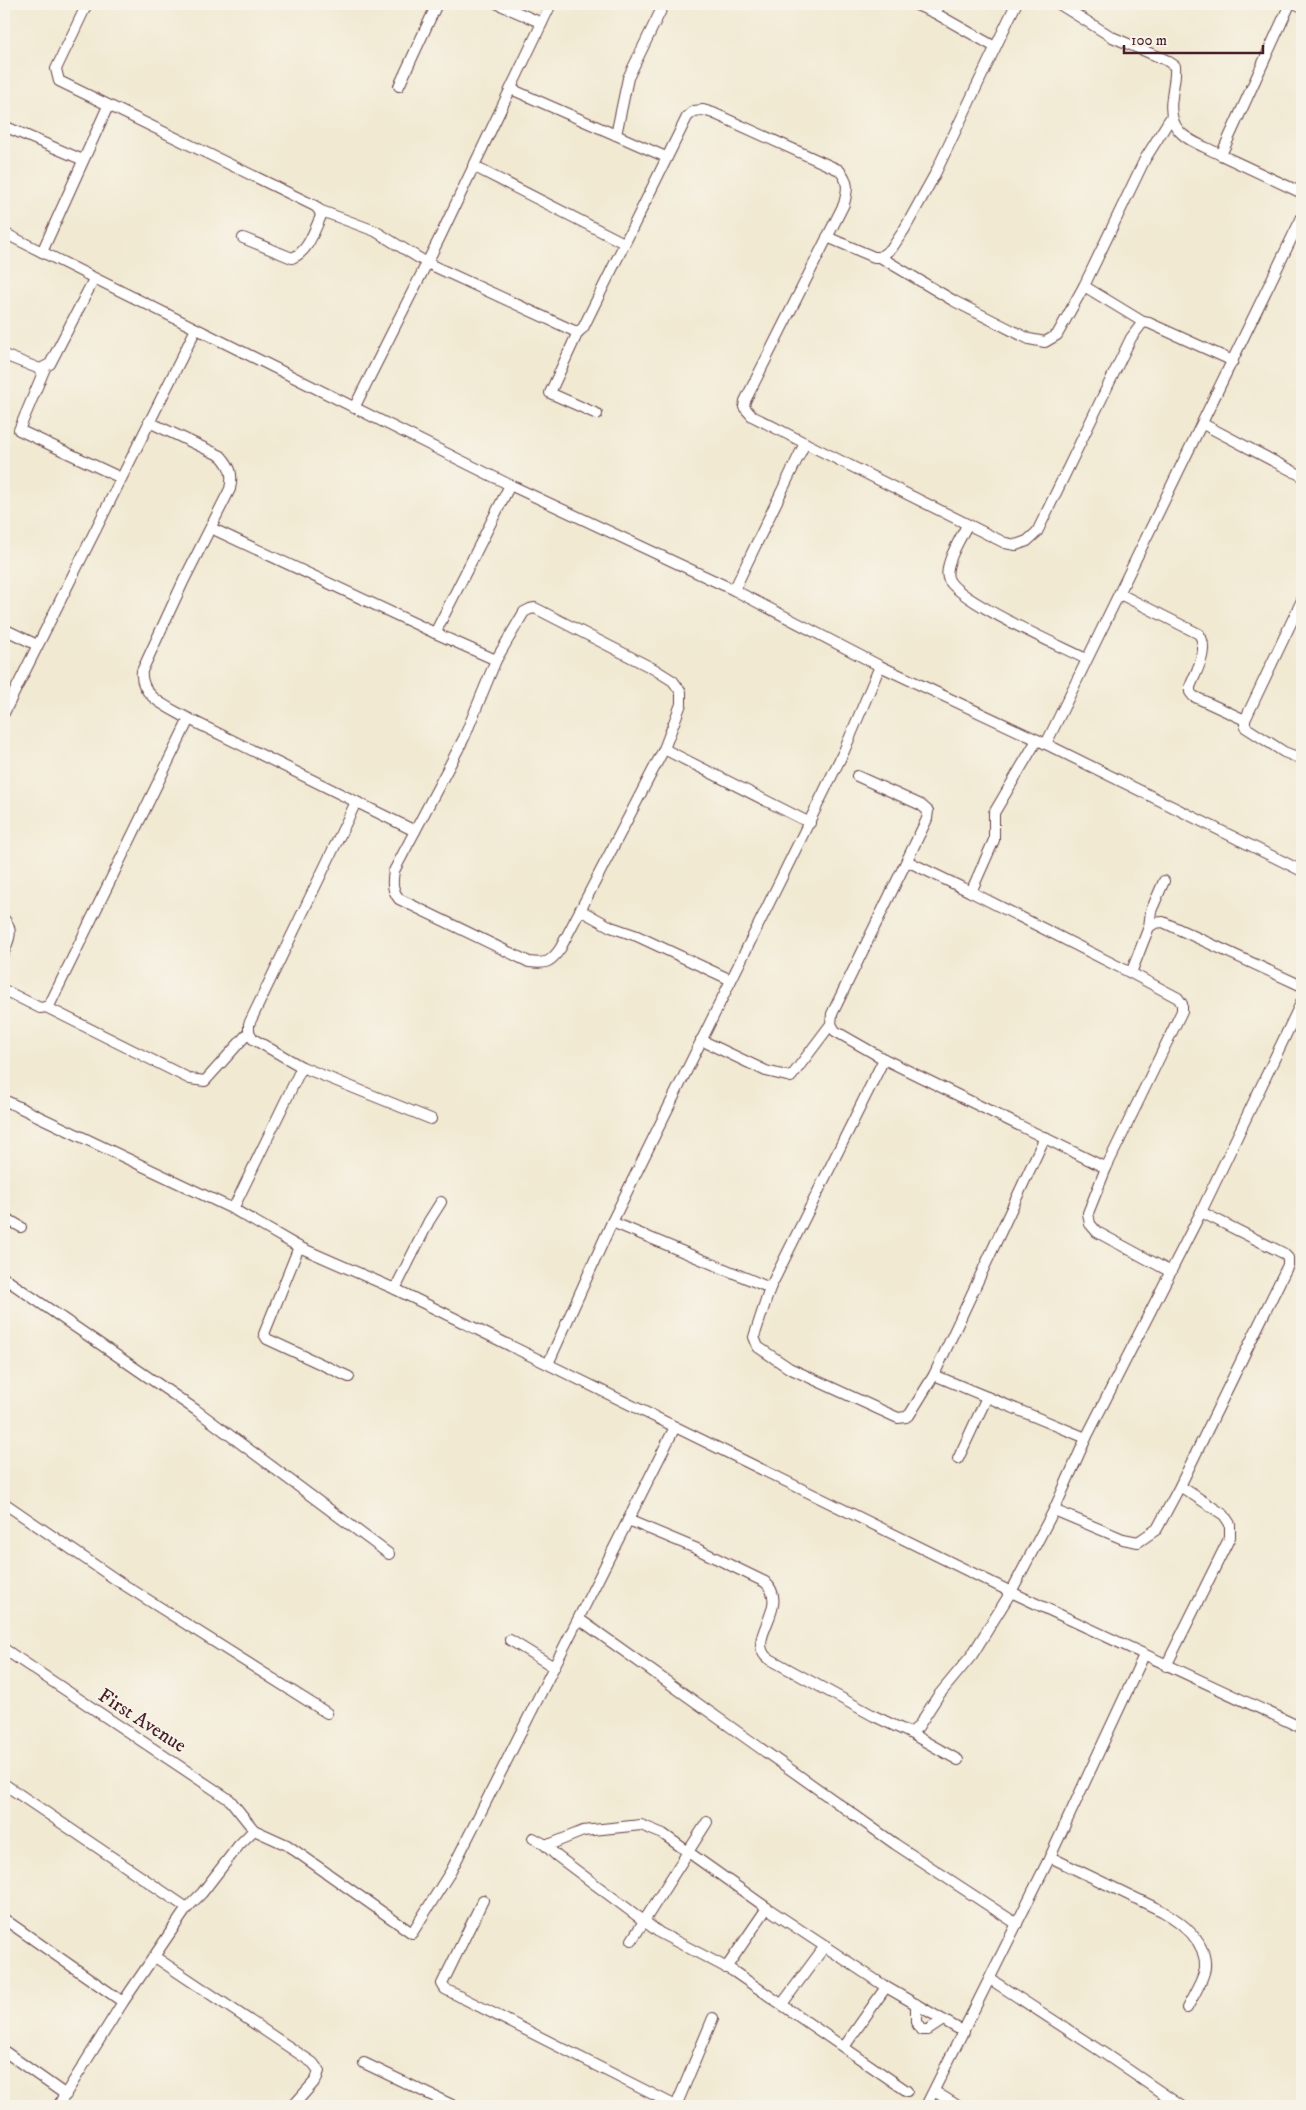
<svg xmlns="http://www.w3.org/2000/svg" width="1306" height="2110" viewBox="0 0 1306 2110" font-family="'IM FELL DW Pica',serif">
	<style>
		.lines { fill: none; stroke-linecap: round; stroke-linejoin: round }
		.minor-casing { stroke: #633d44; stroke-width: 12 }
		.minor { stroke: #fff; stroke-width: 10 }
		.labels { text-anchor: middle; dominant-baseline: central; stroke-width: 4; stroke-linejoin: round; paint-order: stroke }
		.street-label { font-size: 20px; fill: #4a1f2b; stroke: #f7f3e8 }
	</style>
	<rect width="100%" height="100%" fill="#f7f3e8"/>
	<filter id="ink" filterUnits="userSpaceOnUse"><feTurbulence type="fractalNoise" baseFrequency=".02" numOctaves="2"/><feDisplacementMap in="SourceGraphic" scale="10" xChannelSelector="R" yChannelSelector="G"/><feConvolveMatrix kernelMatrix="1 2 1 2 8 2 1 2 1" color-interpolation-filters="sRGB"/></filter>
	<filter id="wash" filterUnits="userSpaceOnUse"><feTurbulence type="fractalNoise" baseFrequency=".0096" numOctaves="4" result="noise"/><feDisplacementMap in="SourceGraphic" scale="20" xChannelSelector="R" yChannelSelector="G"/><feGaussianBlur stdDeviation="1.12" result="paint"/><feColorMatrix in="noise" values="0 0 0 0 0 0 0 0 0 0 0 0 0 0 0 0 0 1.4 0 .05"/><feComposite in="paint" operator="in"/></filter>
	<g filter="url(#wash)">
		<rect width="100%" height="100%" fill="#f1e9d2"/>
	</g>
	<g filter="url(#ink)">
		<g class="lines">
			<defs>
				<g id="minor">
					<path d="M87,4L56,69L59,81L315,206L319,210L321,216C314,231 308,252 292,258L243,238"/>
					<polyline points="498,4 542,23"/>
					<polyline points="914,4 935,13"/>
					<polyline points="940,4 935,13 995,47"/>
					<path d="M1059,4L1112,37L1166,60L1175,66C1176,77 1173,86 1172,97C1166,136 1192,140 1221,155L1290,4"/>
					<polyline points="1296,4 1302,7"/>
					<polyline points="399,86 437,4"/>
					<polyline points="511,89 666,157"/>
					<polyline points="4,126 83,160"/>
					<polyline points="616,135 628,78 664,4"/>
					<polyline points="1221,155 1302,193"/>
					<polyline points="473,166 624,243"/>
					<path d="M319,210L375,231L427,263L572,330L578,332L583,328L687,117L694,111L703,110L713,113L839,170C849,181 848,189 844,204L745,401L744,407L752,416L805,443"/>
					<polyline points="4,233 510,485 734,590 880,666 1046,744 1302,871"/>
					<polyline points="827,237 874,257 880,257 892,248 904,230 934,176 1016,4"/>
					<polyline points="42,252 108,106"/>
					<polyline points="880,257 954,301 1029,339 1045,342 1057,335 1084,286 1145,159 1170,119"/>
					<polyline points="1084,286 1143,322"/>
					<polyline points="578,332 550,393 597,414"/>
					<polyline points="4,355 40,369 50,364 94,279"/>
					<polyline points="45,368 19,430 121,478"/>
					<polyline points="354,408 440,237 551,4"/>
					<path d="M149,422L221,456C231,467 233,475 230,489L184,580L142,671C139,697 170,708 189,719L415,831"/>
					<polyline points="1203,424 1302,476"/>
					<path d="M967,525C961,538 944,564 948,578C955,600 1063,647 1086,659"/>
					<polyline points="211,528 435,633"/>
					<polyline points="734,590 805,443 1005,543 1016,545 1027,541 1037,532 1131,338 1143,322 1149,323 1233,361"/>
					<path d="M1120,594L1199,634C1210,650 1196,671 1190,687V692L1193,696L1245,720"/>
					<polyline points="1302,600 1245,720 1245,727 1284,752 1302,759"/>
					<path d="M535,608L654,669L673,681L681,692V704L664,749L560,949C550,963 546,964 529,962L399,899C392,890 392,883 394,871L464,738L496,660L524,612L530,609Z"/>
					<polyline points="4,629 37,645"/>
					<polyline points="496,660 435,633 510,485"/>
					<polyline points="4,713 196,329"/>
					<polyline points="1037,740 994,813 994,840 971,892 1131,973 1178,998 1182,1004 1182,1011 1106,1168 1088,1213 1090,1224 1097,1232 1171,1272"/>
					<polyline points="1046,744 1302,217"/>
					<polyline points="664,749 810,823"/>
					<polyline points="857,776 921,805 928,811 927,819 832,1014 831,1024 835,1031 884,1059 1106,1168"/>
					<polyline points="907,861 971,892"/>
					<polyline points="580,910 611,927 637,936 731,980"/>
					<path d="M4,919C14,930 9,939 4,952"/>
					<polyline points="1149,927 1151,911 1164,881"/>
					<polyline points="1131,973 1149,927 1155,923 1163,922 1302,986"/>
					<polyline points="4,990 40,1008 46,1007 50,1004 189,719"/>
					<polyline points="46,1007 190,1079 205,1081 249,1032"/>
					<polyline points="701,1040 766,1071 791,1077 831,1024"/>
					<polyline points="884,1059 770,1288 754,1337 758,1347 789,1368 898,1418 906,1417 910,1414 934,1375"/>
					<polyline points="302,1067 253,1039 249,1032 249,1024 356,802"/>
					<polyline points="4,1100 233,1209 299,1247 395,1289 1011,1592 1302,1728"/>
					<polyline points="1045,1137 934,1375 1086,1438"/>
					<polyline points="233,1209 302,1067 431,1119"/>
					<polyline points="4,1217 21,1227"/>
					<polyline points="612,1222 770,1288"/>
					<polyline points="299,1247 264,1334 267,1339 349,1377"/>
					<polyline points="4,1278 196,1410 389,1554"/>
					<polyline points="395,1289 429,1221 441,1202"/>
					<polyline points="548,1364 612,1222 844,751 880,666"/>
					<polyline points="958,1459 987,1397"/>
					<polyline points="4,1503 118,1581 327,1713"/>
					<polyline points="1054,1510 1123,1539 1138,1542 1157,1529 1180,1486"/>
					<path d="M628,1520L695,1548L765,1582C791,1606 747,1636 766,1657L874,1716L910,1733L918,1727L938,1696L972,1655L1011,1592L1054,1510L1086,1438L1201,1212L1302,1001"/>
					<polyline points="579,1619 895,1844 1017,1924"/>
					<polyline points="510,1640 554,1667"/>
					<polyline points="4,1649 230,1800 254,1830 287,1845 412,1933 451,1871 675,1427"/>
					<polyline points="1166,1666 1230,1537 1230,1524 1224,1515 1180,1486 1288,1265 1288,1258 1283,1253 1201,1212"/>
					<polyline points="910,1733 958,1760"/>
					<polyline points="4,1784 187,1908"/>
					<polyline points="533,1838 544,1844 551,1844 583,1831 641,1825 663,1834 767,1908 886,1987 964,2032"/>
					<polyline points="544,1844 557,1856 660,1933 733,1971 907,2091"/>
					<path d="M1050,1857L1162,1911C1182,1922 1207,1942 1205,1968C1204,1979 1192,1998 1187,2008"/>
					<polyline points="483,1900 442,1984 445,1989 676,2106"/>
					<polyline points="4,1919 123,2002"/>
					<polyline points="632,1940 707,1822"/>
					<polyline points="155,1957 313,2063 319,2071 316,2080 293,2106"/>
					<polyline points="726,1968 767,1908"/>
					<polyline points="990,1979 1105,2054 1181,2106"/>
					<polyline points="782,2004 825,1946"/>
					<polyline points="916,2004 916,2022 921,2030 928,2030 943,2020"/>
					<polyline points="844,2047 886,1987"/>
					<polyline points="4,2051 66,2095"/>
					<polyline points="364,2063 454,2106"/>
					<polyline points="934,2091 958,2106"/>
					<polyline points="58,2106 123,2002 187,1908 202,1893 239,1845 254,1830"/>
					<polyline points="676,2106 713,2018"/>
					<polyline points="926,2106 1050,1857 1144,1655"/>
				</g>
			</defs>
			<use href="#minor" class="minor-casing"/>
			<use href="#minor" class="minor"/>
		</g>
	</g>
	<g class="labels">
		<g class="street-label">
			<text transform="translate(142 1721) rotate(33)">First Avenue</text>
		</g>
	</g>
	<rect width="1306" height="2110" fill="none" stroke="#f7f3e8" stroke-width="20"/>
	<path d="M1124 45v8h139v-8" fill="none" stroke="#4a1f2b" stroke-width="2.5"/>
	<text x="1131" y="45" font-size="15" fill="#4a1f2b" stroke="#f7f3e8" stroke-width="4" paint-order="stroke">100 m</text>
</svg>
